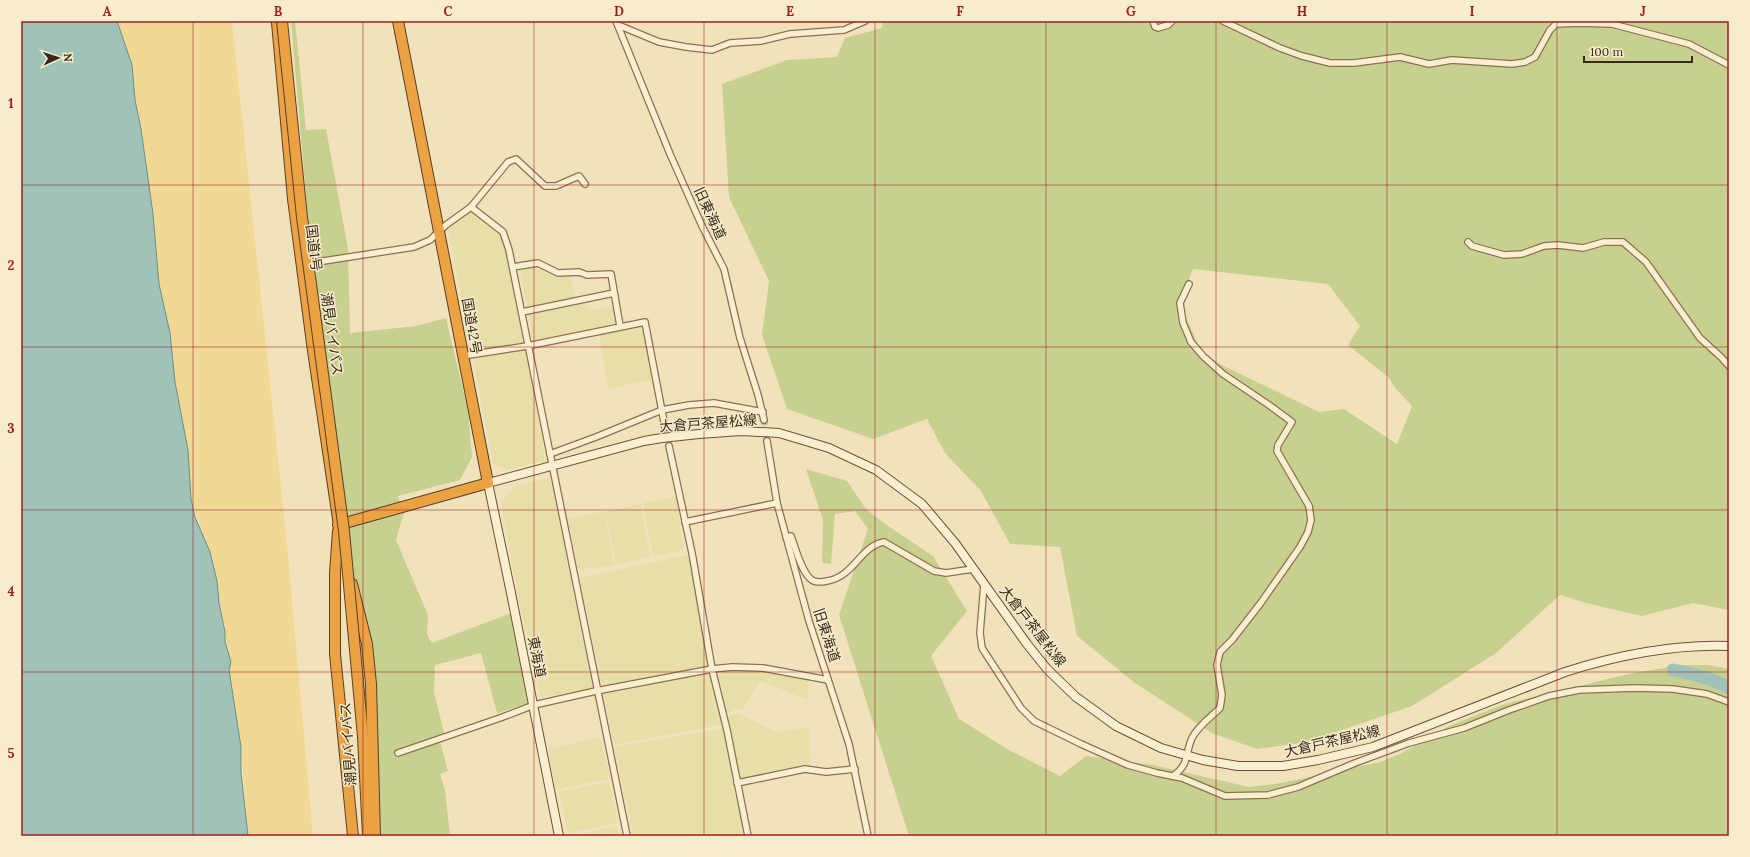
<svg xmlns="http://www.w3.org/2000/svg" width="1750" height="857" viewBox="0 0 1750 857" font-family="Lora,'Noto Sans JP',serif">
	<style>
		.farmland { fill: #e8dea8 }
		.green { fill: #c8d08f; fill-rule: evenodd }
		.sand { fill: #f1d995 }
		.water { fill: #a0c2b8; stroke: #679086 }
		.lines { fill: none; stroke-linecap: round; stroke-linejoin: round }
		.river { stroke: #a0c2b8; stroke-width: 13 }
		.street-tunnel { stroke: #cdbd9c; stroke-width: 5.5; stroke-dasharray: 5.5 3; stroke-linecap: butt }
		.street-casing { stroke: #8a7154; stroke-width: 8 }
		.secondary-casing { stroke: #6c5237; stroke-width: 10 }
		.highway-casing { stroke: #573f29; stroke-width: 12 }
		.street { stroke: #fcefcf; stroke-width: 5.5 }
		.secondary { stroke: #fcefcf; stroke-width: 8 }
		.highway { stroke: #eba243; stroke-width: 10 }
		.highway-bridge-casing { stroke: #573f29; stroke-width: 12; stroke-linecap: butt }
		.highway-bridge { stroke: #eba243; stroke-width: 10 }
		.grid { fill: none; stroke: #9f1e1e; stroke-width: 1; stroke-opacity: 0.55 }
		.labels { text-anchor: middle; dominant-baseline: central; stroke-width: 3; stroke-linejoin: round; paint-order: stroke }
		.street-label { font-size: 14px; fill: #38291a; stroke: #f8eccc }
		.neatline { fill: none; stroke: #9f1e1e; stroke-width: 1.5 }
		.grid-label { font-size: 13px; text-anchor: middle; font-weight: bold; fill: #9f1e1e }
	</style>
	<rect width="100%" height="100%" fill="#f2e2bc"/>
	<g class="farmland">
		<polygon points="471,211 504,240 546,460 509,470 493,464 448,230"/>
		<polygon points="539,266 558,276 571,276 575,297 592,310 614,306 617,323 533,340 520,270"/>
		<polygon points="637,325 643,327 653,379 608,389 599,332"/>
		<polygon points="550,477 593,689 540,697 518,598 501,502 514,488"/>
		<polygon points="677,497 683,550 653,556 643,503"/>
		<polygon points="640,504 650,557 616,564 605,512"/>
		<polygon points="604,511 614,565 579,570 568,519"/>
		<polygon points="691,554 715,670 763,668 808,677 808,700 760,681 742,711 738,708 724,715 724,718 737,713 776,732 809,727 810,766 739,783 747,836 633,836 614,747 726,728 725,724 614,745 580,578"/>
		<polygon points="600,737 610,779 556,789 548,749"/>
		<polygon points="609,782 618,823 568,833 559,792"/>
		<polygon points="617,826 619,836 573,836"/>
	</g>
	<g class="green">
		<polygon points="291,21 295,21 306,130 326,129 348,249 350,333 416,326 446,318 468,410 472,457 460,480 398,496 404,513 396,540 428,615 427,634 432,643 511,613 529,703 497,713 481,653 435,665 434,692 444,733 440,742 448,771 440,774 445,790 450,836 377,836 364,670 332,404 311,253"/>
		<path d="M883,21H1729V610L1693,603L1642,616L1586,603L1560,595L1496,653L1412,706L1307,742L1257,749L1212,733L1135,683L1077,636L1060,547L1010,544L981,491L945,453L927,419L873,439L787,409L762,335L769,281L729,197L722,84L787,60L837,57L845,38L882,28ZM1193,269L1328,284L1360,326L1348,345L1389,378L1396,389L1412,406L1397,444L1344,409L1319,412L1203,356L1180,303Z"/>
		<polygon points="806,469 847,481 866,509 885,524 933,556 967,611 931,656 959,719 1009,750 1060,776 1086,756 1153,765 1249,787 1281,783 1380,762 1402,753 1449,726 1504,704 1633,673 1682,665 1709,665 1729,669 1729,836 909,836 839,615 868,529 855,511 835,514 831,564 822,563 823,520"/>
	</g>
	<polygon class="sand" points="118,21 232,21 287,544 313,836 248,836 241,747 231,691 217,581 205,539 191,499 181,416 175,382 170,333 159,283 146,162 135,100 132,65"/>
	<polygon class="water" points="21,21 117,21 132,65 135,100 141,129 153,214 159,284 170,333 175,382 188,450 191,499 195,517 210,552 217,581 219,603 225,632 225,642 231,662 229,670 241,747 241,772 248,836 21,836"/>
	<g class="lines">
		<path class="river" d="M1673,670C1693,674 1711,678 1729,688"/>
		<g class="street-tunnel">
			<polyline points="764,420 767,441"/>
			<polyline points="665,427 669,446"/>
		</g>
		<defs>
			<g id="street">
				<polyline points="616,21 670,154 702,226 724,269 740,338 758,395 764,420"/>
				<polyline points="1153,21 1155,27 1158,28 1168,25 1172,21"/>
				<polyline points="1223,21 1280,48 1302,56 1330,63 1354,63 1400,57 1429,64 1452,60 1512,64 1525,62 1535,57 1550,30 1556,24 1579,23 1612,24 1689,44 1729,65"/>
				<polyline points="618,25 659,42 686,47 712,50 730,43 761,41 790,34 844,30 865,21"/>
				<polyline points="471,207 503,232 509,250 627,836"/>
				<polyline points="1468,242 1472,246 1504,255 1522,254 1544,246 1558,245 1583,248 1604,242 1623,242 1646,262 1700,338 1721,357 1729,366"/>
				<polyline points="317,262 414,247 430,240 446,225 471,207 508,162 516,159 545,186 556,186 579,176 585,184"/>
				<polyline points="513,267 538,263 558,273 579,272 587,275 611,274 620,326"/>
				<polyline points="522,312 614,293"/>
				<polyline points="463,356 527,346 645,322 665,427"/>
				<polyline points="767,441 777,503 809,621 849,744 868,836"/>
				<polyline points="669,446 692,553 712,669 727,730 748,836"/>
				<polyline points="550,454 596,437 662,410 689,405 714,403 763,412"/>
				<polyline points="685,522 777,503"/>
				<path d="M786,537L791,536C795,547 802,574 812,580C816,583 822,582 827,581C854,577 860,546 884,542L934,571L946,573L973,569"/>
				<polyline points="984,584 980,633 982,648 1021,708 1034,721 1081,744 1128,765 1157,773 1182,778 1225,796 1268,795 1298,787 1355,763 1409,743 1464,728 1509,710 1549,696 1579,690 1635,688 1673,689 1707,694 1729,702"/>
				<polyline points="398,753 500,718 534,705 596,691 712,669 732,667 763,668 828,680"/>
				<path d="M1173,776C1190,764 1185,753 1192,738C1198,726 1211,717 1220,708L1222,695L1217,665L1220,652L1232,640L1260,604L1300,547L1308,532L1311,520L1309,506L1277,451L1278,445L1292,422L1269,405L1223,374L1203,356L1191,342L1183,323L1180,303L1189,284"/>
				<polyline points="737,783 805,769 826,772 855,769"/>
			</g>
			<path id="secondary" d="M559,836L511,593L488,483L644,441L662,438L699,434L741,431L779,433L829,448L876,470L922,504L955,543L1027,644L1047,669L1076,697L1116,726L1161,748L1203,760L1238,766H1283L1318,760L1373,747L1565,672C1618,655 1673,644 1729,646"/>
			<g id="highway">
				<polyline points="277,23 293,199 313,351 341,539"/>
				<path d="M338,525L488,483C457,329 429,175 398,21"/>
				<polyline points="338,531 335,573 335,654 353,836"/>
				<polyline points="352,584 367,644 371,684 375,836"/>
				<polyline points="355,650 363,737 368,836"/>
			</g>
		</defs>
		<use href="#street" class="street-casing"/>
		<use href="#secondary" class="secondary-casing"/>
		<use href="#highway" class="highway-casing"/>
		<use href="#street" class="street"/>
		<use href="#secondary" class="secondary"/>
		<use href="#highway" class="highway"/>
		<defs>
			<polyline id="highway-bridge" points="282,21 302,217 344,531 355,650"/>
		</defs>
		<use href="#highway-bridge" class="highway-bridge-casing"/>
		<use href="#highway-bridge" class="highway-bridge"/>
	</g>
	<path class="grid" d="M193,21V836M363,21V836M534,21V836M704,21V836M875,21V836M1046,21V836M1216,21V836M1387,21V836M1557,21V836M21,185H1729M21,347H1729M21,510H1729M21,672H1729"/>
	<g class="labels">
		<g class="street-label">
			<text transform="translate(710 213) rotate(65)">旧東海道</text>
			<text transform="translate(314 248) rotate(83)">国道1号</text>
			<text transform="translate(472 326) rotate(80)">国道42号</text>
			<text transform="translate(332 334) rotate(82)">潮見バイパス</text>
			<text transform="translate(708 423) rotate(-4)">大倉戸茶屋松線</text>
			<text transform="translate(1033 626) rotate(52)">大倉戸茶屋松線</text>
			<text transform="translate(827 635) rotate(72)">旧東海道</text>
			<text transform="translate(537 657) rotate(79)">東海道</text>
			<text transform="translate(1332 741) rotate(-13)">大倉戸茶屋松線</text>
			<text transform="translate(348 744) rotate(-94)">潮見バイパス</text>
		</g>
	</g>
	<rect width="1750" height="857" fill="none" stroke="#f8eccc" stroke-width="44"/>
	<g transform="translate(58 58) rotate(87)" stroke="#f8eccc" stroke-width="3" paint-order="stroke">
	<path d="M0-3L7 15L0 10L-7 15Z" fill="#38291a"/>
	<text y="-6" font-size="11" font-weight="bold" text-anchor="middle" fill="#38291a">N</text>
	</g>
	<path d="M1584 56v6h108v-6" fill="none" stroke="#38291a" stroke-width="2"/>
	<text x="1590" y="56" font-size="12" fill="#38291a" stroke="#f8eccc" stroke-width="3" paint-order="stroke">100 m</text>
	<rect x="22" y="22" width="1706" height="813" class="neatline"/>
	<g class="grid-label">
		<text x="107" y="16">A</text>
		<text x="278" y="16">B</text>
		<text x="448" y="16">C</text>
		<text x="619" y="16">D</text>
		<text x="790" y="16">E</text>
		<text x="960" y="16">F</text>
		<text x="1131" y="16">G</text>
		<text x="1302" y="16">H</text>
		<text x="1472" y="16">I</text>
		<text x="1643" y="16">J</text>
		<text x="11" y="108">1</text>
		<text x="11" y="270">2</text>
		<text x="11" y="433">3</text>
		<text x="11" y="596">4</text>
		<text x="11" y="758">5</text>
	</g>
</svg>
